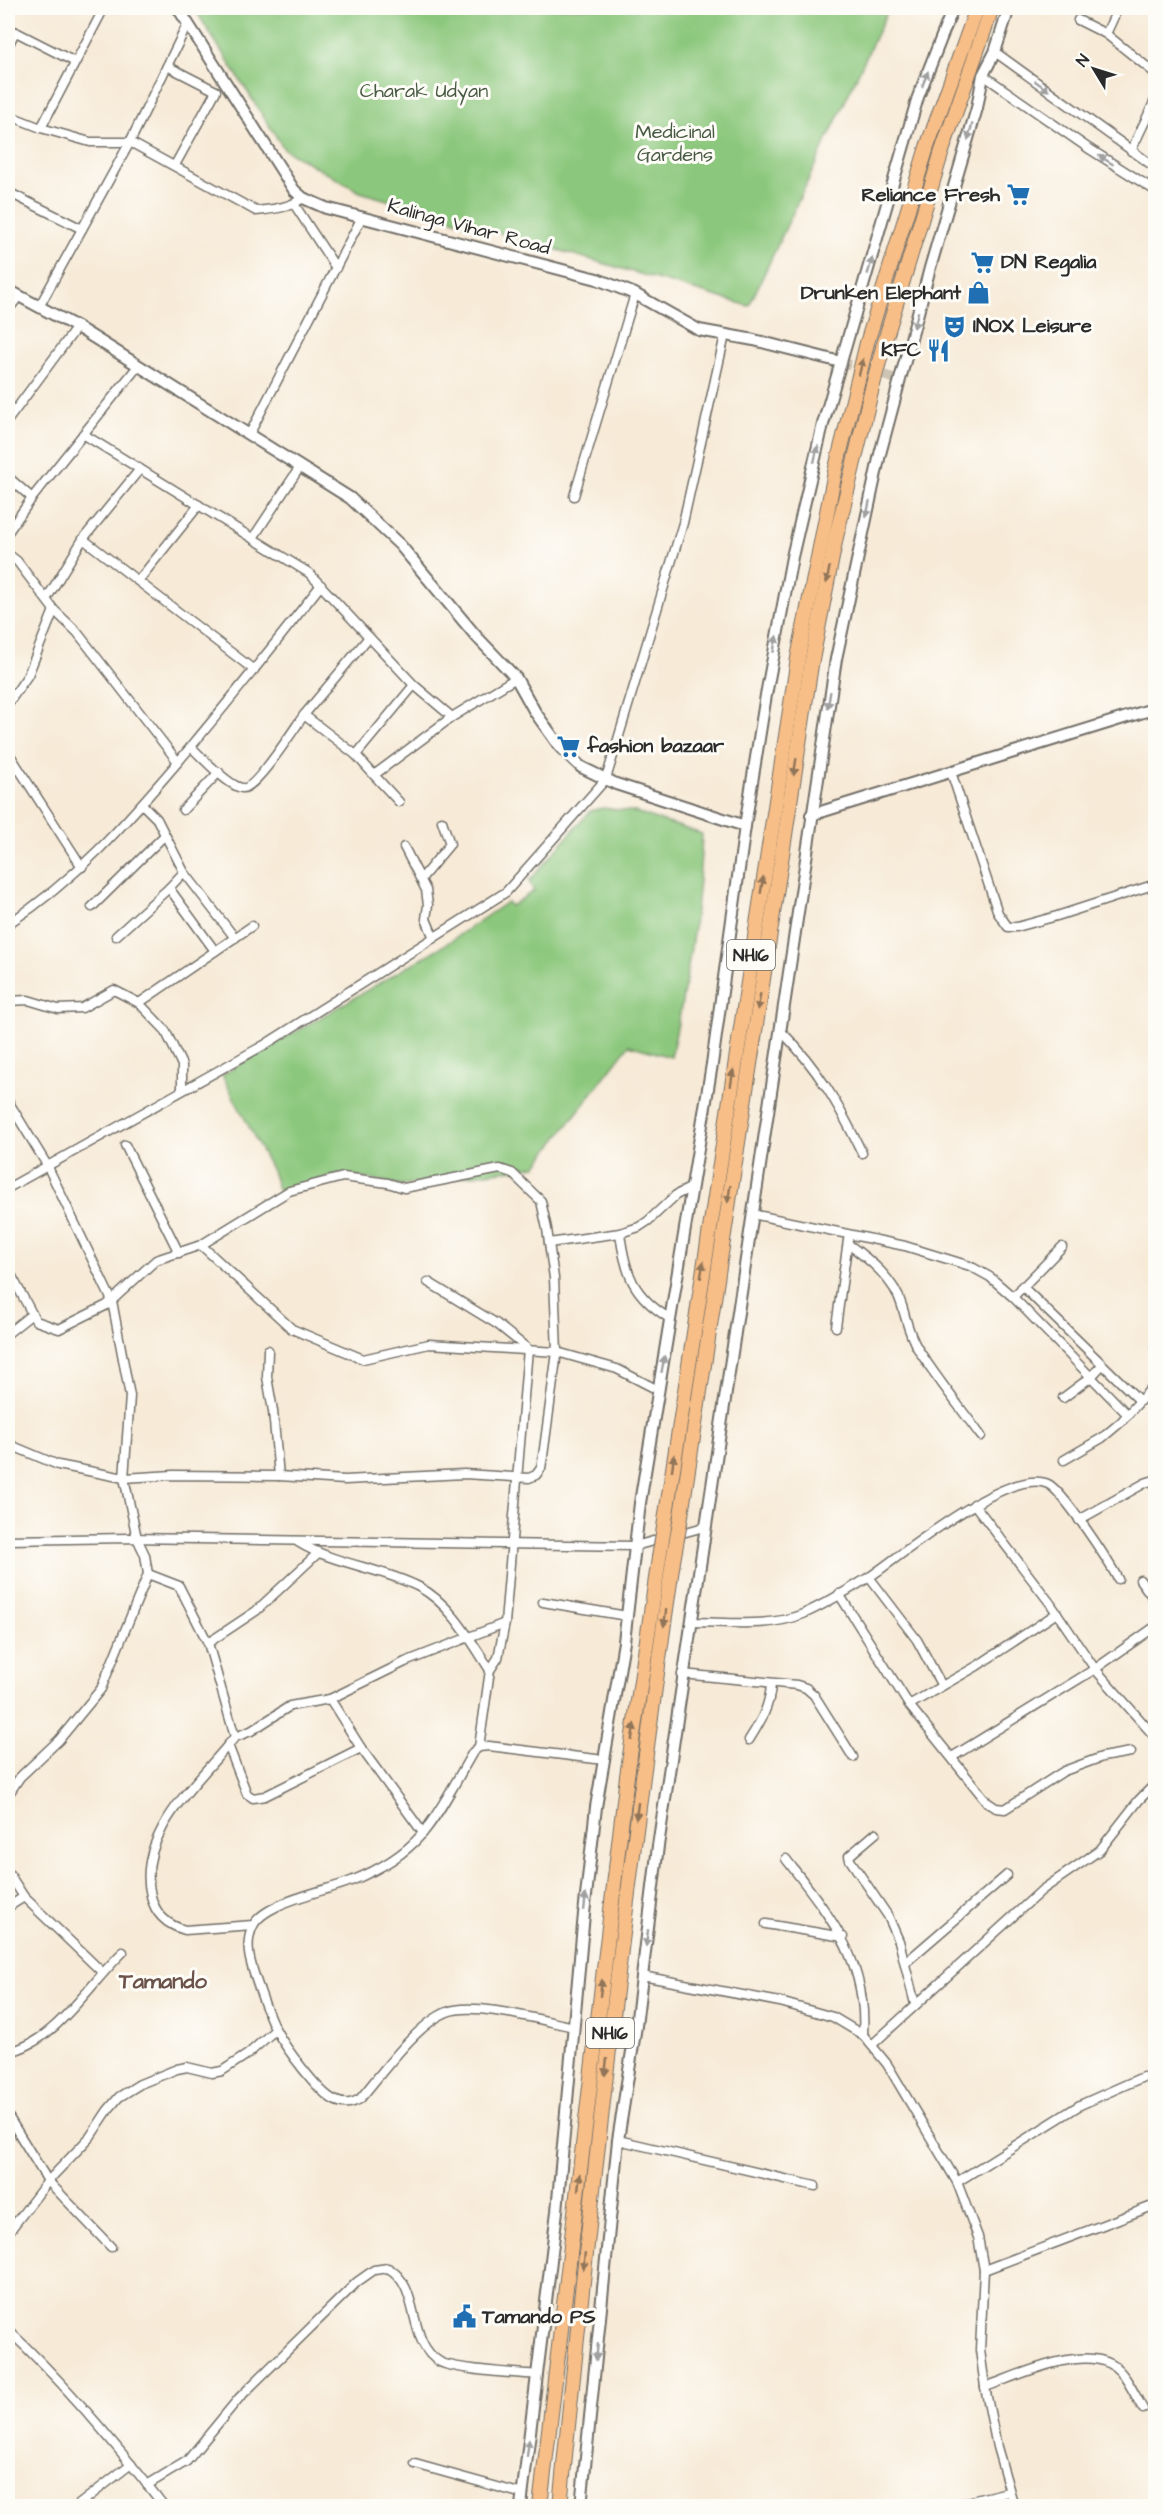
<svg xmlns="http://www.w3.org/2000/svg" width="1163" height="2514" viewBox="0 0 1163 2514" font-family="'Architects Daughter',sans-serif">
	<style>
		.green { fill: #8bc77c; stroke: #5b7954; stroke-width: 1.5 }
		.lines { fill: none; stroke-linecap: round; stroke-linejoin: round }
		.tertiary-tunnel { stroke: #cec4b5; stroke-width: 10; stroke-dasharray: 10 5; stroke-linecap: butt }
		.minor-casing { stroke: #726e67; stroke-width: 11 }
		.tertiary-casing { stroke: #726e67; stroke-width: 14 }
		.trunk-casing { stroke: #726e67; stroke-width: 16 }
		.minor { stroke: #fff; stroke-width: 8 }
		.tertiary { stroke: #fff; stroke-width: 10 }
		.trunk { stroke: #f7be87; stroke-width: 14 }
		.trunk-bridge-casing { stroke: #726e67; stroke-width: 16; stroke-linecap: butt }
		.trunk-bridge { stroke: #f7be87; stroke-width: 14 }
		.oneway { fill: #a0a0a0 }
		.oneway2 { fill: #917459 }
		.labels { text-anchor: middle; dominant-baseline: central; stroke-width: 6; stroke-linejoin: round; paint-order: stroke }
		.shield { fill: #fdfcf7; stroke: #6a6a68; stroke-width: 1.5 }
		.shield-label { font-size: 18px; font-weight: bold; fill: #2b2b2b }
		.park-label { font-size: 20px; fill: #485a43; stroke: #fdfcf7 }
		.poi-label { font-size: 20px; font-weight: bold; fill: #2b2b2b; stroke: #fdfcf7; text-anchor: start }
		.street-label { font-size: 20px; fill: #2b2b2b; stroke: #fdfcf7 }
		.quarter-label { font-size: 22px; font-weight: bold; fill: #6b524a; stroke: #fdfcf7 }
	</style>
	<rect width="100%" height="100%" fill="#fdfcf7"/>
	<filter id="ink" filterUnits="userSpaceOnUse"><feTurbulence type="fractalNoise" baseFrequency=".0167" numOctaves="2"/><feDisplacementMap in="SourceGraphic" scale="12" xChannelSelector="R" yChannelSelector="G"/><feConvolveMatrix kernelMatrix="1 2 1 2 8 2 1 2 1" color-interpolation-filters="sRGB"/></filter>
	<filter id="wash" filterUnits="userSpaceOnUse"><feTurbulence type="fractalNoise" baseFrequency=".008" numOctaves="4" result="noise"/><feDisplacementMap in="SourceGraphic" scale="24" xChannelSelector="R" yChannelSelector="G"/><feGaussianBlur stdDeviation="1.35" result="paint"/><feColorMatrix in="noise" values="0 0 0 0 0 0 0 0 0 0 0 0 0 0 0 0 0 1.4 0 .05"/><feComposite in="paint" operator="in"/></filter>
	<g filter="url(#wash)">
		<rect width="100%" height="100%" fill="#f7ead7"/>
		<g class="green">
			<polygon points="194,8 889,8 749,306 360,192 284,149"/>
			<path d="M603,808L635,812L702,834C699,911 687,983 671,1057L629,1045L536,1166L402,1185L341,1174L279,1192L272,1171L222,1075L446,944L507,902L511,906L534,891L529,881L590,811Z"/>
		</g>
	</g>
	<g filter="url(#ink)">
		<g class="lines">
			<polyline class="tertiary-tunnel" points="841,362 899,380"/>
			<defs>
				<g id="minor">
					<path d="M104,8L41,128L90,142H130L256,211C273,209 289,208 303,198"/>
					<polyline points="1078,20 1106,34 1156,74"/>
					<polyline points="8,28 75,62"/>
					<polyline points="1106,34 1118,8"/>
					<polyline points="8,46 15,32"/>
					<polyline points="995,52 1156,168"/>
					<polyline points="167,66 216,91 175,165"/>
					<polyline points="983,75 1088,148 1156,191"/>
					<polyline points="8,115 41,128"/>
					<polyline points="1131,151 1156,98"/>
					<polyline points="8,192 82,229"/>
					<polyline points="294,204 336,268"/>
					<polyline points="39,307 130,142 188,23"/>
					<polyline points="8,310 19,296"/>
					<polyline points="8,420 77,327"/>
					<polyline points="83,434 309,573 414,685 452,717"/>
					<polyline points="249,435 362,217"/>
					<polyline points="8,477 32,498 138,366"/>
					<polyline points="574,496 635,294"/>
					<polyline points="8,532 32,498"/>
					<polyline points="253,538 300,467"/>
					<polyline points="83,539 254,670"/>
					<polyline points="8,554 17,561 54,610 77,632 178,762"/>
					<polyline points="138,581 199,505"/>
					<polyline points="47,598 83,539 140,469"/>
					<polyline points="414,685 356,755 374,775 452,717 516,678"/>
					<polyline points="8,704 28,675 54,610"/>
					<path d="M191,747C202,757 228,786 242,788C255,791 295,727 304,715"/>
					<polyline points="8,752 82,867"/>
					<polyline points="356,755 304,715 369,637"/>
					<polyline points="951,772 998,913 1008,927 1017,927 1057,916 1156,884"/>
					<polyline points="374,775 399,802"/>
					<polyline points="143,805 157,819 184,872 235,938"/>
					<polyline points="183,810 219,772"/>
					<polyline points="404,847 426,890 428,905 426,919 434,938"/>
					<polyline points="421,879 450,844 442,821"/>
					<polyline points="169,888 215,951"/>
					<polyline points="92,907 165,835"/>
					<path d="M8,924C77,879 125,824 178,762C227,704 274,645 321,585"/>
					<polyline points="116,936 169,888 184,872"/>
					<polyline points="8,1001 28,1000 58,1009 82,1008 114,990 139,1003 165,1030 182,1065 182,1090"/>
					<polyline points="139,1003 252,926"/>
					<path d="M780,1030C818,1068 839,1105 862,1153"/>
					<polyline points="8,1101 47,1165 112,1301 130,1396 124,1478 137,1538 145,1555 148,1574 101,1689 59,1740 20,1777 8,1795"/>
					<polyline points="125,1145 179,1253"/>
					<polyline points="8,1188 266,1044 506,892 606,779 683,523 725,335"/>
					<polyline points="752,1214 905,1246 970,1266 990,1277 1013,1297 1128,1415"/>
					<path d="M620,1233C625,1273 633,1296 669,1318"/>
					<polyline points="549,1243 620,1233 639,1227 648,1221 676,1195 690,1188"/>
					<path d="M848,1244C869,1259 895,1280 902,1306C907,1322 909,1335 918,1349C937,1379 960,1407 981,1436"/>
					<polyline points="8,1269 36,1321 59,1329 107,1305 156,1260 201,1245 292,1329 363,1359 429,1344 557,1352 617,1369 658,1390"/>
					<polyline points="428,1282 497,1324 528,1349 505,1623 498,1658 490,1670 479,1747"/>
					<polyline points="1022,1286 1139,1400"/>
					<polyline points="1013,1297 1062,1247"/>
					<polyline points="836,1327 848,1240"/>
					<polyline points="8,1333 32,1314"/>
					<polyline points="1155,1347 1156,1348"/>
					<polyline points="268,1350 267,1377 273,1411 279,1476"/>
					<polyline points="1063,1398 1091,1377 1102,1365"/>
					<polyline points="8,1444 58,1465 124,1478 173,1475 279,1476 345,1480 464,1474 529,1478 536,1475 541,1468 543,1456 557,1352 554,1278 547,1229 541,1201 512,1173 500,1169 404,1188 388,1183 343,1177 289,1191 201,1245"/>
					<polyline points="1064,1460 1102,1438 1121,1422 1156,1383"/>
					<polyline points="974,1504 1050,1603 1095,1669 1156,1738"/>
					<polyline points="1079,1520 1145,1483 1151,1481 1156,1485"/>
					<polyline points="8,1540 129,1538 635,1546 704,1527"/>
					<path d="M298,1542C335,1565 380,1567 419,1587C451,1604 471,1641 490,1670"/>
					<polyline points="148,1574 179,1586 208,1643 235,1737"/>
					<polyline points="869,1577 917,1640 942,1686"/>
					<polyline points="1140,1580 1156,1602"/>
					<polyline points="839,1594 909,1705 987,1802 996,1808 1005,1809 1064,1771 1102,1757 1131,1752"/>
					<polyline points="543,1602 627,1616"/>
					<path d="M691,1622C727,1622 769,1628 803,1614C826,1604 850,1589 871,1576C903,1554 1010,1466 1048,1484C1063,1491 1109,1562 1118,1579"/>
					<polyline points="208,1643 256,1611 317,1554"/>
					<polyline points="682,1674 797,1685 806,1688 814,1695 853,1757"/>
					<polyline points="330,1699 361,1748 423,1833"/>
					<polyline points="909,1705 977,1666 1057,1613"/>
					<path d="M749,1740C761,1721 770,1706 771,1684"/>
					<polyline points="228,1745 247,1794 253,1798 265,1796 361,1748"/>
					<polyline points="952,1757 1095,1669 1156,1626"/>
					<polyline points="8,1781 8,1782"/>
					<polyline points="876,1833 849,1856 850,1860 888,1916 899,1941 915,2004"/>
					<path d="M786,1859C829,1915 868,1960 863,2035"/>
					<polyline points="8,1872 24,1897 102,1972"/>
					<polyline points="8,1907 24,1897"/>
					<polyline points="766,1924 843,1937"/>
					<path d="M253,1925L185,1930C167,1925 155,1914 151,1896C136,1837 193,1787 228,1745L235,1737L251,1731L290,1706L330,1699L405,1662L505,1623"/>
					<polyline points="905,1963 1007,1875"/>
					<polyline points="642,1976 780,2002 833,2017 863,2035 887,2064 957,2182 978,2237 984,2270 980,2350 985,2387 997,2447 1014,2506"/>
					<path d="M574,2027C544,2021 474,2001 447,2012C417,2024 382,2073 360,2099C351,2104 344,2105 334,2100C318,2092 285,2047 276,2030C269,2018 250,1966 249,1953C248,1945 249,1934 253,1926C264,1902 327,1891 351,1881C376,1871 404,1855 422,1834C441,1812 458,1777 473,1752L479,1747L489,1746L604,1760"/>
					<polyline points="873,2044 1042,1890 1100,1850 1139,1800 1156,1783"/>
					<path d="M8,2052C55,2043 89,1984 123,1952"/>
					<polyline points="8,2116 48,2181 111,2247"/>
					<polyline points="618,2140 815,2186"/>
					<polyline points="957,2182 1080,2105 1143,2077"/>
					<polyline points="8,2233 48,2181 90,2137 108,2110 119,2097 140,2084 177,2069 187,2067 212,2073 222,2071 248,2054 275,2030"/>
					<polyline points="984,2270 1150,2207"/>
					<path d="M8,2330C65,2383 116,2444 164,2506"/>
					<path d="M985,2387C1017,2376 1078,2346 1111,2364C1126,2373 1134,2394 1143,2409"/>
					<polyline points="415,2464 523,2494"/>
					<path d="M147,2485L187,2461L239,2398L357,2282L374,2270L388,2268C422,2287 406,2343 440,2362C455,2370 517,2373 537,2375"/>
					<polyline points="77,2506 131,2464"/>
					<polyline points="950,2506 1008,2492"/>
				</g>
				<g id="tertiary">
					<polyline points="178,8 294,190 303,198 326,208 597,279 635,294 699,330 754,340 841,362"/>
					<polyline points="8,290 77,327 350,498 400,545 476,636 516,678 535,712 560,747 581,767 616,784 745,826"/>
					<polyline points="811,815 1156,708"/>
					<polyline points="521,2506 557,2211 584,1914 596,1807 624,1642 640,1503 712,1064 745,826 766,695 792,557 823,424 918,97 953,8"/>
					<polyline points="581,2506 618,2140 636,2026 658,1846 836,659 880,454 930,268 977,108 983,75 995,52 1009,8"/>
				</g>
				<g id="trunk">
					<polyline points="867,343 927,147 977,8"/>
					<polyline points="883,347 942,151 992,8"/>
					<polyline points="665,1521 798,658 835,472 855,392"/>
					<polyline points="680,1522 811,665 836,537 870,396"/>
					<polyline points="540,2506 627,1776 659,1558"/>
					<path d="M560,2506C591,2190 627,1875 673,1561"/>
				</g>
			</defs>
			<use href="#minor" class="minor-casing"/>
			<use href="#tertiary" class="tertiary-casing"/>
			<use href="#trunk" class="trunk-casing"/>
			<use href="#minor" class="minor"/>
			<use href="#tertiary" class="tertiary"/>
			<use href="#trunk" class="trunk"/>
			<defs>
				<g id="trunk-bridge">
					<polyline points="855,392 867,343"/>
					<polyline points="870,396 883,347"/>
					<polyline points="659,1558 665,1521"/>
					<polyline points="673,1561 680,1522"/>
				</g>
			</defs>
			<use href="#trunk-bridge" class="trunk-bridge-casing"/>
			<use href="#trunk-bridge" class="trunk-bridge"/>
		</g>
		<defs><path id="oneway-solid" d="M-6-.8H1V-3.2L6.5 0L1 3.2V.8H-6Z" transform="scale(1.5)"/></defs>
		<g class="oneway">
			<use href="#oneway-solid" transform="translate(925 79) rotate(-69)"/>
			<use href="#oneway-solid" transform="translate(1042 86) rotate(36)"/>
			<use href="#oneway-solid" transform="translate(970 132) rotate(106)"/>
			<use href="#oneway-solid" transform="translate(1106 160) rotate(-148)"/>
			<use href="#oneway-solid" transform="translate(870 266) rotate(-74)"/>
			<use href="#oneway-solid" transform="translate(916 320) rotate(105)"/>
			<use href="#oneway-solid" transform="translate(816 454) rotate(-77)"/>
			<use href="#oneway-solid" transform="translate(868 509) rotate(101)"/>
			<use href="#oneway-solid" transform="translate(775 644) rotate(-79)"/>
			<use href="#oneway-solid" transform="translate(829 700) rotate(99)"/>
			<use href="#oneway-solid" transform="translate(663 1364) rotate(-80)"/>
			<use href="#oneway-solid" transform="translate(585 1902) rotate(-84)"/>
			<use href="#oneway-solid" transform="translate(647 1938) rotate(97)"/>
			<use href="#oneway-solid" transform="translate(597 2352) rotate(96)"/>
			<use href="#oneway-solid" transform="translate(528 2448) rotate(-83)"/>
		</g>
		<g class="oneway2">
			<use href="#oneway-solid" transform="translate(861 367) rotate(-76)"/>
			<use href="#oneway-solid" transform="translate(828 575) rotate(101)"/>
			<use href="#oneway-solid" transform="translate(795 767) rotate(99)"/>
			<use href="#oneway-solid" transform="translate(762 885) rotate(-81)"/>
			<use href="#oneway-solid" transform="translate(759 1002) rotate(99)"/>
			<use href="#oneway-solid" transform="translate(732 1078) rotate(-81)"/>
			<use href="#oneway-solid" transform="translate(729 1194) rotate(99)"/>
			<use href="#oneway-solid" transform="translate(702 1270) rotate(-81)"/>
			<use href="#oneway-solid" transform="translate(673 1463) rotate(-82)"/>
			<use href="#oneway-solid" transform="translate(665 1618) rotate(98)"/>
			<use href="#oneway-solid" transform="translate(633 1732) rotate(-81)"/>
			<use href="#oneway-solid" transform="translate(637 1811) rotate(97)"/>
			<use href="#oneway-solid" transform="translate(601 1988) rotate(-83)"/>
			<use href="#oneway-solid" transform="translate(606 2067) rotate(96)"/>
			<use href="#oneway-solid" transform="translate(579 2182) rotate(-84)"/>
			<use href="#oneway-solid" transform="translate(584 2261) rotate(96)"/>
		</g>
	</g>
	<defs>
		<symbol id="supermarket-bare" viewBox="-9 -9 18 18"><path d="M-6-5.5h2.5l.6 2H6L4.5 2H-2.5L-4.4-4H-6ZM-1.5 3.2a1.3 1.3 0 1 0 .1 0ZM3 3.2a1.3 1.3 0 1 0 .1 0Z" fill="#1f6fb2" stroke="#fdfcf7" stroke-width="2.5" paint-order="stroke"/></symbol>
		<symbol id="shop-bare" viewBox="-9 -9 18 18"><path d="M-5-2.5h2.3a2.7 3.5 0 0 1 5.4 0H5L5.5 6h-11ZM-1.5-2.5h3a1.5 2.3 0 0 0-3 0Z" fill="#1f6fb2" stroke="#fdfcf7" stroke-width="2.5" paint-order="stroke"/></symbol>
		<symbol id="theatre-bare" viewBox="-9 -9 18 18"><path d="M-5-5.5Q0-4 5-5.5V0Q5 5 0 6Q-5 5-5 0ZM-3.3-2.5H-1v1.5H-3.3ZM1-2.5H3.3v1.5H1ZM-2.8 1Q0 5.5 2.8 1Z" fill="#1f6fb2" stroke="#fdfcf7" stroke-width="2.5" paint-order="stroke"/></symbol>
		<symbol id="restaurant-bare" viewBox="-9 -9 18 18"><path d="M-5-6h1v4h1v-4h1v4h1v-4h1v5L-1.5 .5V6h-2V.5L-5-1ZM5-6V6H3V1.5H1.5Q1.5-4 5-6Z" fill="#1f6fb2" stroke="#fdfcf7" stroke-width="2.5" paint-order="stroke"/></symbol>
		<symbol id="civic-bare" viewBox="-9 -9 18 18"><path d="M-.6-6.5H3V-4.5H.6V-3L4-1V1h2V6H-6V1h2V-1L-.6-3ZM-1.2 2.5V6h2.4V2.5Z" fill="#1f6fb2" stroke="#fdfcf7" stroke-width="2.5" paint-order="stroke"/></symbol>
	</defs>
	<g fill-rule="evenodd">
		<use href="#supermarket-bare" x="1002" y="178" width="33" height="33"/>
		<use href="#supermarket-bare" x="966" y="246" width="33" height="33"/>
		<use href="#shop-bare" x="962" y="276" width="33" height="33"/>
		<use href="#theatre-bare" x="938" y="310" width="33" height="33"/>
		<use href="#restaurant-bare" x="922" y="334" width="33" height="33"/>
		<use href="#supermarket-bare" x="552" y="730" width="33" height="33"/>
		<use href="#civic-bare" x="448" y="2300" width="33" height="33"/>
	</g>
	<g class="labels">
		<g class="shield">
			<rect x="727" y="940" width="48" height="30" rx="4.5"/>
			<rect x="586" y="2018" width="48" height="30" rx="4.5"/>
		</g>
		<g class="shield-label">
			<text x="751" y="955">NH16</text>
			<text x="610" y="2033">NH16</text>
		</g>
		<g class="park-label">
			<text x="424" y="91">Charak Udyan</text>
			<text x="675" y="132">Medicinal<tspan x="675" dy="23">Gardens</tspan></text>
		</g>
		<g class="poi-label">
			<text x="1000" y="195" text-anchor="end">Reliance Fresh</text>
			<text x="1001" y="262">DN Regalia</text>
			<text x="961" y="293" text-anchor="end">Drunken Elephant</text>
			<text x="973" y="326">INOX Leisure</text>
			<text x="921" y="350" text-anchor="end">KFC</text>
			<text x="587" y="746">fashion bazaar</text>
			<text x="482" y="2317">Tamando PS</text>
		</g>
		<g class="street-label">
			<text transform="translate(469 227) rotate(15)">Kalinga Vihar Road</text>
		</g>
		<g class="quarter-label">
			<text x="163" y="1981">Tamando</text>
		</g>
	</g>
	<rect width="1163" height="2514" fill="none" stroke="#fdfcf7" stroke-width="30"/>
	<g transform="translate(1094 69) rotate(308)" stroke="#fdfcf7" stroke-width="4.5" paint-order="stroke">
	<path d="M0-4.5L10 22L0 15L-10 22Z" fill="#2b2b2b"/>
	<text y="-9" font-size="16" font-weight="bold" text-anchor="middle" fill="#2b2b2b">N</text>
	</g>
</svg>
